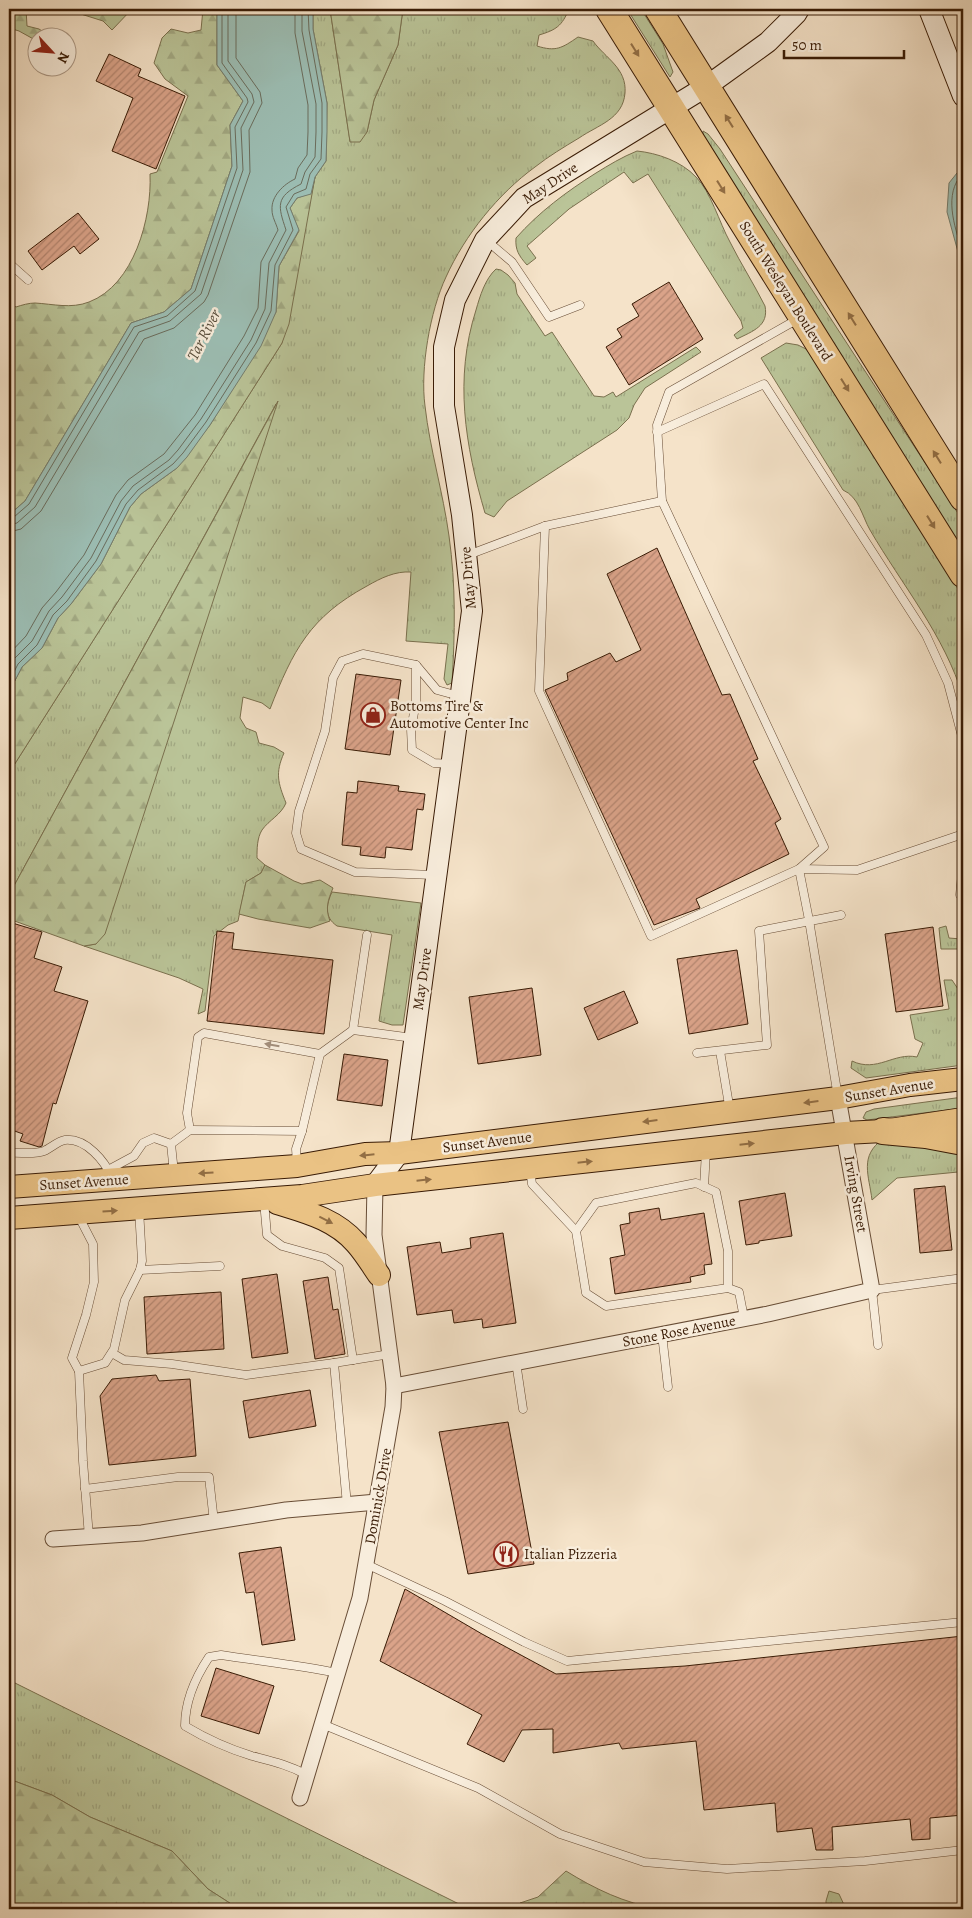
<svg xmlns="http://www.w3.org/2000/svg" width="972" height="1918" viewBox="0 0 972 1918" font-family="Alegreya,serif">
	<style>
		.grass { fill: url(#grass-tufts); stroke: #7a704e }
		.forest { fill: url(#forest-firs); stroke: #7a704e }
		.water { fill: #9cbeb4; stroke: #747d6e }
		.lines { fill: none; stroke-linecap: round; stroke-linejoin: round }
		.shore { stroke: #6a6c5c; stroke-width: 1 }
		.building { fill: url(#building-hatch); stroke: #391b05 }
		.lane-casing { stroke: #684d36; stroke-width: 9 }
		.street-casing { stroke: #684d36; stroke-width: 17 }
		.secondary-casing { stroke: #391b05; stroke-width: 22 }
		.primary-casing { stroke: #391b05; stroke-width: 24 }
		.highway-casing { stroke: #391b05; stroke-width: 28 }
		.lane { stroke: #f8eddc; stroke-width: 8 }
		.street { stroke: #f8eddc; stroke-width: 15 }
		.secondary { stroke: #f8eddc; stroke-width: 20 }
		.primary { stroke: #eac284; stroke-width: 22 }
		.highway { stroke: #eac284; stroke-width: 26 }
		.oneway { fill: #926e44 }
		.oneway2 { fill: #a28e7b }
		.labels { text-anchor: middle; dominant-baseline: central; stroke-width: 5; stroke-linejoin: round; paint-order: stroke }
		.street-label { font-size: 15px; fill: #391b05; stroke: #f8eddc }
		.poi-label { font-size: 15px; fill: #391b05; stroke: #f8eddc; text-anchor: start }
		.water-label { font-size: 16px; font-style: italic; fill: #574c3a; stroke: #f8eddc }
	</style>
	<defs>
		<pattern id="grass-tufts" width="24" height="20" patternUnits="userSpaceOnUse" patternTransform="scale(1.25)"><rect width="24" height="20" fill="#bac498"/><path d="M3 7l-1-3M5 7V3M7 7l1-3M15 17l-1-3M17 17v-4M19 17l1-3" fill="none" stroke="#a1a882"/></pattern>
		<pattern id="forest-firs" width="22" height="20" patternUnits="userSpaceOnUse" patternTransform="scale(1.25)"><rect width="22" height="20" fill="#bac498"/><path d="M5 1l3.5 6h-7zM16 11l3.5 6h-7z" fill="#a1a882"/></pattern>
		<pattern id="building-hatch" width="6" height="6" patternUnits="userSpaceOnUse" patternTransform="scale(1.25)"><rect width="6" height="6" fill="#daa389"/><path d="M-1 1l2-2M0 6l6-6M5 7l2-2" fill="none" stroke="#b2846e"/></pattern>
	</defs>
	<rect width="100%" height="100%" fill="#f5e3c9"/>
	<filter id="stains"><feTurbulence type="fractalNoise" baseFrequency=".004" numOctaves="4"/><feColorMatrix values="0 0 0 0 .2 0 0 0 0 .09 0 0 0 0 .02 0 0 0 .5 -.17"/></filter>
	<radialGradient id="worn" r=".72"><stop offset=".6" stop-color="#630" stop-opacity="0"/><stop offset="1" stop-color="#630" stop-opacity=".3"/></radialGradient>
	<g class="grass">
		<path d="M313,9H330L350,141L367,132L374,100L398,45L403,9H569C562,26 556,30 539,35L537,46C556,52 562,48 578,37L593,41C605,58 627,68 625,93C623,119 598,125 579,138C564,147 549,156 535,167C498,194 465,235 446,277C430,311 420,369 425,406C430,450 443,492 449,536C456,585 455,633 452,683L447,685L444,679L448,644L406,641L411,572C395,571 381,578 367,586C310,617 293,650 270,709L262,703L243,697L240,718L246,728L256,732L259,743L274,747L284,753C275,773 278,783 286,803C281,815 269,820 262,830C257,838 257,849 257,858L265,865L261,873L246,882L238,921L228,925L214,936L205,1011L198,1014L203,989L179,978L84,946L96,944L276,404L9,895V773L282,343L315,177L326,161L327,103L313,29Z"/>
		<polygon points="627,9 641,9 663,44 673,72 670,77"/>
		<polygon points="703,131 708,134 720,149 963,521 963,555 703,141"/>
		<path d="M637,151C657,153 681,161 696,177C711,192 719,222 730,242C741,264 754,284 765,306C769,326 753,331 737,339L734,335L743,328L741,321L648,174L633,183L624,172L569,209L527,246L536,258L527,265C519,256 515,250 516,238C539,212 566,192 596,173C609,165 622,157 637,151Z"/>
		<path d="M496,269L501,270L508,275L515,283L517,294L545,336L552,332L594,396L604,397L613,392L616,397L696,347L701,352L645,388L634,405L629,418L617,430L507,501L494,517L485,513C465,445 454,379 476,310C480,296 485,279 496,269Z"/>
		<path d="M786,343L798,345L808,350L963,597V697C945,636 902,585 870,530C862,516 859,497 843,490L761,358Z"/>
		<path d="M332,892L421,903L403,1025H392L379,1021L392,935L337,926C324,917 326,905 332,892Z"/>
		<polygon points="946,926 949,938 961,939 963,931 963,949 941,949 939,928"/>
		<path d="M944,980H952L958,989L963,992V1065L866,1078L851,1068L852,1061C877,1073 894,1052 917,1057L923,1043L915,1039L910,1015L949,1009Z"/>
		<polygon points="963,1097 963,1108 867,1120 863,1118 866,1112 874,1109"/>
		<path d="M883,1139L963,1151V1176L958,1172L897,1178L872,1200C869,1175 859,1156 883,1139Z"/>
		<polygon points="9,1680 469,1909 239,1909 208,1889 172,1851 90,1817 52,1795 9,1779"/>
	</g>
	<g class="forest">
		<polygon points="9,9 26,9 27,26 39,29 51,37 38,38 37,41 19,31 9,28"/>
		<polygon points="65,9 132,9 112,30 103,21"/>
		<path d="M203,9H217V65L243,101L230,125L232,166L191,289L164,312L131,323L25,501L9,515V302L16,307C22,305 29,303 35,303C53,304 71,309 89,302C134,285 152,218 150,174L157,172L188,96L165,79L154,63L162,38L171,29L188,33L201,30Z"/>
		<polygon points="330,9 403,9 398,45 374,100 367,132 360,142 350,142"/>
		<polygon points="315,177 289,324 282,343 9,773 9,692 22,667 42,648 58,618 71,604 101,564 130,507 141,494 177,468 210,425 249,362 276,312 279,266 299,231 290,208 297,198 311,193"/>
		<polygon points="278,401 105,934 96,944 84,946 9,919 9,895"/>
		<path d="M265,865L294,881L302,884L320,880L333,888C328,900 325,908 330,921L310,928L258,919L239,914L246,882L261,873Z"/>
		<polygon points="9,1779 52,1795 90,1817 172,1851 208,1889 239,1909 9,1909"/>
		<path d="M566,1871C595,1889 624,1903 659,1909H529L520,1903L538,1897Z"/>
		<polygon points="829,1891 839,1894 846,1909 826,1909 826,1901"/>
	</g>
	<g class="water">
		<polygon points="217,9 313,9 313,29 327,103 327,132 326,161 315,177 311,194 297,198 290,208 299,230 279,266 276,312 261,346 210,425 187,457 177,468 141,494 130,507 101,564 71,604 58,618 42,648 22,667 9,692 9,515 25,501 131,323 164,312 191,289 232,166 230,125 243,101 217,65"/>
		<polygon points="957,173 963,173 963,270 947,212 949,183"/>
	</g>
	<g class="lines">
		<g class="shore">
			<path d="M963,178H959C944,199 956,231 963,253"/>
			<polyline points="9,519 14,517 29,504 134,327 167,316 195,291 237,168 235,127 248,102 247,98 222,63 222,9"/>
			<polyline points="9,525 17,523 35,507 139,332 170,321 201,294 243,170 241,128 254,102 252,94 228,61 228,9"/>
			<polyline points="9,532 21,529 41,511 144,339 174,328 204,302 208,295 250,172 249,130 262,103 260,92 236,58 236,9"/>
			<path d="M9,654L26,636L42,608L56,592L84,555L116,495L128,480L164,454L195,415L244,336L258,308L261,262L278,230C276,223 272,217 272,210C271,196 284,184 295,179L298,168L307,155L308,132V105L295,33V9"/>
			<path d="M9,669L14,659L32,641L49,611L62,597L91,558L121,501L133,486L169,460L178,450L201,419L251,340L265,309L269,263L286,230C278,206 275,197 301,184L305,172L315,157L316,132V104L302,31V9"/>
			<polyline points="9,682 18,664 37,645 53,615 67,601 96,561 126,504 138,490 173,464 183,453 206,422 256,343 271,311 275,265 293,230 286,207 294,194 306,189 310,174 321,159 322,132 322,103 309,30 308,9"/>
		</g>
	</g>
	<g class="building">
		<polygon points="109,54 141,69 138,76 185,96 156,169 112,151 133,98 96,81"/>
		<polygon points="78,213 99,239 80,254 74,246 42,270 28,251"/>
		<polygon points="669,282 703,339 629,385 606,347 622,337 617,329 639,316 632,304"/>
		<polygon points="657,548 722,695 730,694 758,759 753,761 781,819 775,823 789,854 696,899 700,908 654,925 545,690 568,680 567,673 610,653 616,662 641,650 607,574"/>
		<polygon points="356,674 401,680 390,755 345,749"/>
		<polygon points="358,781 399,786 398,791 425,794 423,810 417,809 412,850 386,847 385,858 360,855 361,847 342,845 347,792 357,793"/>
		<polygon points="9,922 42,932 34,958 62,967 54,991 88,1001 56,1104 53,1103 42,1146 39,1147 20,1141 23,1134 9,1129"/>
		<polygon points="933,927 943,1006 896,1012 885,934"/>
		<polygon points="217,931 234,933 232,949 333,960 324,1034 207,1021"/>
		<polygon points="737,950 748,1024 689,1034 677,959"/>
		<polygon points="532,988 541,1055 478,1064 469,997"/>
		<polygon points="624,991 638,1023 598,1040 584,1008"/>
		<polygon points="344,1054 388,1060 382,1106 337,1100"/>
		<polygon points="945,1186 952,1250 920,1253 914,1189"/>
		<polygon points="785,1193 792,1236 759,1241 759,1243 746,1245 739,1201"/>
		<polygon points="659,1208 661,1220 704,1213 712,1264 704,1265 705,1274 690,1277 691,1282 615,1294 610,1258 625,1255 620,1225 630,1223 629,1213"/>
		<polygon points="503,1233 516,1323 483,1328 482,1319 454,1323 452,1310 417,1315 407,1247 440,1242 442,1253 471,1248 470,1238"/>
		<polygon points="277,1274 288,1353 252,1358 242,1279"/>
		<polygon points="328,1277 333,1310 338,1309 345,1354 315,1359 303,1281"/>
		<polygon points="221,1292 224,1349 147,1354 144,1297"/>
		<polygon points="156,1375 159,1381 190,1379 196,1456 109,1465 100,1396 112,1379"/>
		<polygon points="310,1390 316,1426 249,1438 243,1401"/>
		<polygon points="508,1422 534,1564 468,1574 439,1432"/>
		<polygon points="281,1547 295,1640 262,1645 254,1592 246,1593 239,1553"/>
		<polygon points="405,1589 482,1634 556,1674 685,1666 963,1636 963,1815 930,1818 930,1839 912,1840 910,1819 832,1827 833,1850 816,1850 812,1828 777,1832 775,1803 704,1810 696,1741 622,1749 619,1743 553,1753 553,1729 522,1730 504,1762 467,1744 482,1715 380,1661"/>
		<polygon points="216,1668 274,1686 259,1734 201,1716"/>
	</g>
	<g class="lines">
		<defs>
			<g id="lane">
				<polyline points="486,240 512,262 549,317 580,305"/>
				<polyline points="9,263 28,280"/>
				<polyline points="798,319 669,392 657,425 662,501 824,847 799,869 809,920 838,1097"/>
				<polyline points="657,432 764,384 926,635 948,683 963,740"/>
				<polyline points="545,526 539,691 651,936 799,869 857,870 963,834"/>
				<polyline points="468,555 545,526 662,501"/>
				<polyline points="416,665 416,702 411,729 412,750 434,763 451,764"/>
				<polyline points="434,875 355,872 301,849 296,833 299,811 325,731 333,678 342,661 363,654 416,665 437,690 459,696"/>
				<polyline points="960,895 963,864"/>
				<polyline points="353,1030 367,935"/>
				<polyline points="720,1051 730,1111"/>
				<polyline points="697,1053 767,1045 759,931 841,915"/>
				<polyline points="190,1130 187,1113 198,1037 204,1033 320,1054"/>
				<path d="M9,1153C20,1152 34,1155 44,1151C51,1148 58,1141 65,1140C86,1138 105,1161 112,1178"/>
				<polyline points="297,1163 296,1149 302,1131 320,1054 353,1030 413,1038"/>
				<polyline points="530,1169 532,1184 576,1231 586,1293 606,1306 728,1288 739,1292 744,1318"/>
				<polyline points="108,1170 134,1156 143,1143 154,1138 171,1144"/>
				<polyline points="174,1173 171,1144 190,1130 302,1131"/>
				<polyline points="704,1187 706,1151"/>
				<polyline points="264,1201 267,1235 282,1246 325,1258 339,1268 353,1360"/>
				<polyline points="78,1215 93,1244 94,1282 86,1315 72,1358 79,1371 105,1363 114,1349 125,1300 140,1270 142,1261 139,1209"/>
				<polyline points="576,1231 596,1203 696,1183 716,1192 728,1251 728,1288"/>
				<polyline points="140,1270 220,1266"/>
				<polyline points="662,1334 668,1387"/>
				<polyline points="878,1345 872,1290 963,1278"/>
				<polyline points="112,1353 124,1360 172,1364 246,1375 334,1363 347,1505"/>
				<polyline points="516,1362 523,1409"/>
				<polyline points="334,1363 390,1354"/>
				<polyline points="79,1371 83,1461 89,1537"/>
				<polyline points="85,1489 178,1477 209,1477 214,1522"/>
				<polyline points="366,1564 445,1601 524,1642 567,1661 963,1622"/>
				<polyline points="322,1724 478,1788 560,1834 644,1862 727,1869 865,1861 963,1850"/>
				<path d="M307,1775C289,1765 271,1761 252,1756C229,1749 205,1738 185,1726C185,1701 195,1678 209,1657L221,1655C259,1661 299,1665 337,1673"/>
			</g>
			<g id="street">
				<polyline points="394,1386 768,1314 872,1290 838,1098"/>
				<polyline points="53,1539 142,1533 286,1510 377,1502"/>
				<polyline points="300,1798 360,1598 393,1407 394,1386 374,1235 375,1185"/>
			</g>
			<g id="secondary">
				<polyline points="929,9 963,96"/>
				<polyline points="375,1185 399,1153 472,611 462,515 444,406 444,347 455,300 485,240 524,198 707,86 768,42 796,14 799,9"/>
			</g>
			<g id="primary">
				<polyline points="9,1187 297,1166 365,1154 399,1153 838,1098 910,1085 963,1079"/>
				<path d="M277,1203C306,1212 335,1219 356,1243C365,1253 372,1265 379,1275"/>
				<polyline points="9,1218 302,1196 375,1185 845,1133 883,1131 963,1119"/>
			</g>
			<g id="highway">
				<polyline points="609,9 963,574"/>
				<polyline points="658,9 963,498"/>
				<polyline points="883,1131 926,1135 963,1142"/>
			</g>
		</defs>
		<use href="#lane" class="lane-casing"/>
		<use href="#street" class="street-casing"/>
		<use href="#secondary" class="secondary-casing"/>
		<use href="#primary" class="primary-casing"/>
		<use href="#highway" class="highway-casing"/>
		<use href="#lane" class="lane"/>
		<use href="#street" class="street"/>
		<use href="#secondary" class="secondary"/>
		<use href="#primary" class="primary"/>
		<use href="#highway" class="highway"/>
	</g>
	<defs><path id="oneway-solid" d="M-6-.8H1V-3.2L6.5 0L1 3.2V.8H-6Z" transform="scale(1.25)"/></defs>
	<g class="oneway">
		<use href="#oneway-solid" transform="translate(635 50) rotate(58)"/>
		<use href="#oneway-solid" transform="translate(729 121) rotate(-122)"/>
		<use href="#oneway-solid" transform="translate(721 187) rotate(58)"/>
		<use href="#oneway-solid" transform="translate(852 319) rotate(-122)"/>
		<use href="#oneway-solid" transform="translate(845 385) rotate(58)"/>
		<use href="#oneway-solid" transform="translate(937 457) rotate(-122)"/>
		<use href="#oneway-solid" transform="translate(931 522) rotate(58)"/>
		<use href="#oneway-solid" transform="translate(811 1102) rotate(173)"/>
		<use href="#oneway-solid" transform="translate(650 1121) rotate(173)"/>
		<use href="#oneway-solid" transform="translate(747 1144) rotate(-6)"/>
		<use href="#oneway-solid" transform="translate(367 1155) rotate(174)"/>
		<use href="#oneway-solid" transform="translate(585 1162) rotate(-6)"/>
		<use href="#oneway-solid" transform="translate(206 1173) rotate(176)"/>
		<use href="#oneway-solid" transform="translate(424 1180) rotate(-6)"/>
		<use href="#oneway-solid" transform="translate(110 1211) rotate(-4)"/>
		<use href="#oneway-solid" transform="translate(326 1220) rotate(27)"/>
	</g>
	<use class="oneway2" href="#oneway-solid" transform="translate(272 1045) rotate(-170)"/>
	<defs>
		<symbol id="shop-ring" viewBox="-11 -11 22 22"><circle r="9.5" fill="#f8eddc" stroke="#8f2418" stroke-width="1.5"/><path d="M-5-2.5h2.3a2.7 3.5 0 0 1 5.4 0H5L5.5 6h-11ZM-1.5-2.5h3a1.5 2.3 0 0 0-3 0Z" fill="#8f2418"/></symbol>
		<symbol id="restaurant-ring" viewBox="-11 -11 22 22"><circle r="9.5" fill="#f8eddc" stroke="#8f2418" stroke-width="1.5"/><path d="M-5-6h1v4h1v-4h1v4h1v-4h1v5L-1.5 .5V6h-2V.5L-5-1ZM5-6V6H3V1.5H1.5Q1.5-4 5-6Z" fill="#8f2418"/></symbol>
	</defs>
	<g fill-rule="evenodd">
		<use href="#shop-ring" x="359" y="701" width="28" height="28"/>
		<use href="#restaurant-ring" x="492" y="1540" width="28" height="28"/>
	</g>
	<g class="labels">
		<g class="street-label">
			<text transform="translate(550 183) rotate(-33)">May Drive</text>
			<text transform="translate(786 291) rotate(58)">South Wesleyan Boulevard</text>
			<text transform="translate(468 578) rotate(-95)">May Drive</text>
			<text transform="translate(422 979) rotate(-82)">May Drive</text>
			<text transform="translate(889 1090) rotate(-9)">Sunset Avenue</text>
			<text transform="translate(487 1142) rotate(-7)">Sunset Avenue</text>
			<text transform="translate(84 1182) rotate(-4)">Sunset Avenue</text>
			<text transform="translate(856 1194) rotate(80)">Irving Street</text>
			<text transform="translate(679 1331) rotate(-11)">Stone Rose Avenue</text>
			<text transform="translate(378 1496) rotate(-80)">Dominick Drive</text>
		</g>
		<g class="poi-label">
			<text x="390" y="706">Bottoms Tire &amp;<tspan x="390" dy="17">Automotive Center Inc</tspan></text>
			<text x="524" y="1554">Italian Pizzeria</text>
		</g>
		<g class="water-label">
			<text transform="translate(204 335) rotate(-63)">Tar River</text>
		</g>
	</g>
	<rect width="972" height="1918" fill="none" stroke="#f5e3c9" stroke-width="30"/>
	<rect x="10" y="10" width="952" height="1898" fill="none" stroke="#391b05" stroke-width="2.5"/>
	<rect x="15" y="15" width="942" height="1888" fill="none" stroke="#391b05"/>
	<g transform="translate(52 52) rotate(116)"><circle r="24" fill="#f8eddc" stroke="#ac9986"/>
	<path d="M0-4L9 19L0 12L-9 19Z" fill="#8f2418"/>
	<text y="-8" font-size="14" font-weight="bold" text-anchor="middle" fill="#391b05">N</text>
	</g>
	<path d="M784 50v8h120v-8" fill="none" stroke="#391b05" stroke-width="2.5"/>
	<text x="792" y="50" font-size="15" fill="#391b05" stroke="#f8eddc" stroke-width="4" paint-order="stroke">50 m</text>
	<rect width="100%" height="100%" filter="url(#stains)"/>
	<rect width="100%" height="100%" fill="url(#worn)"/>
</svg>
